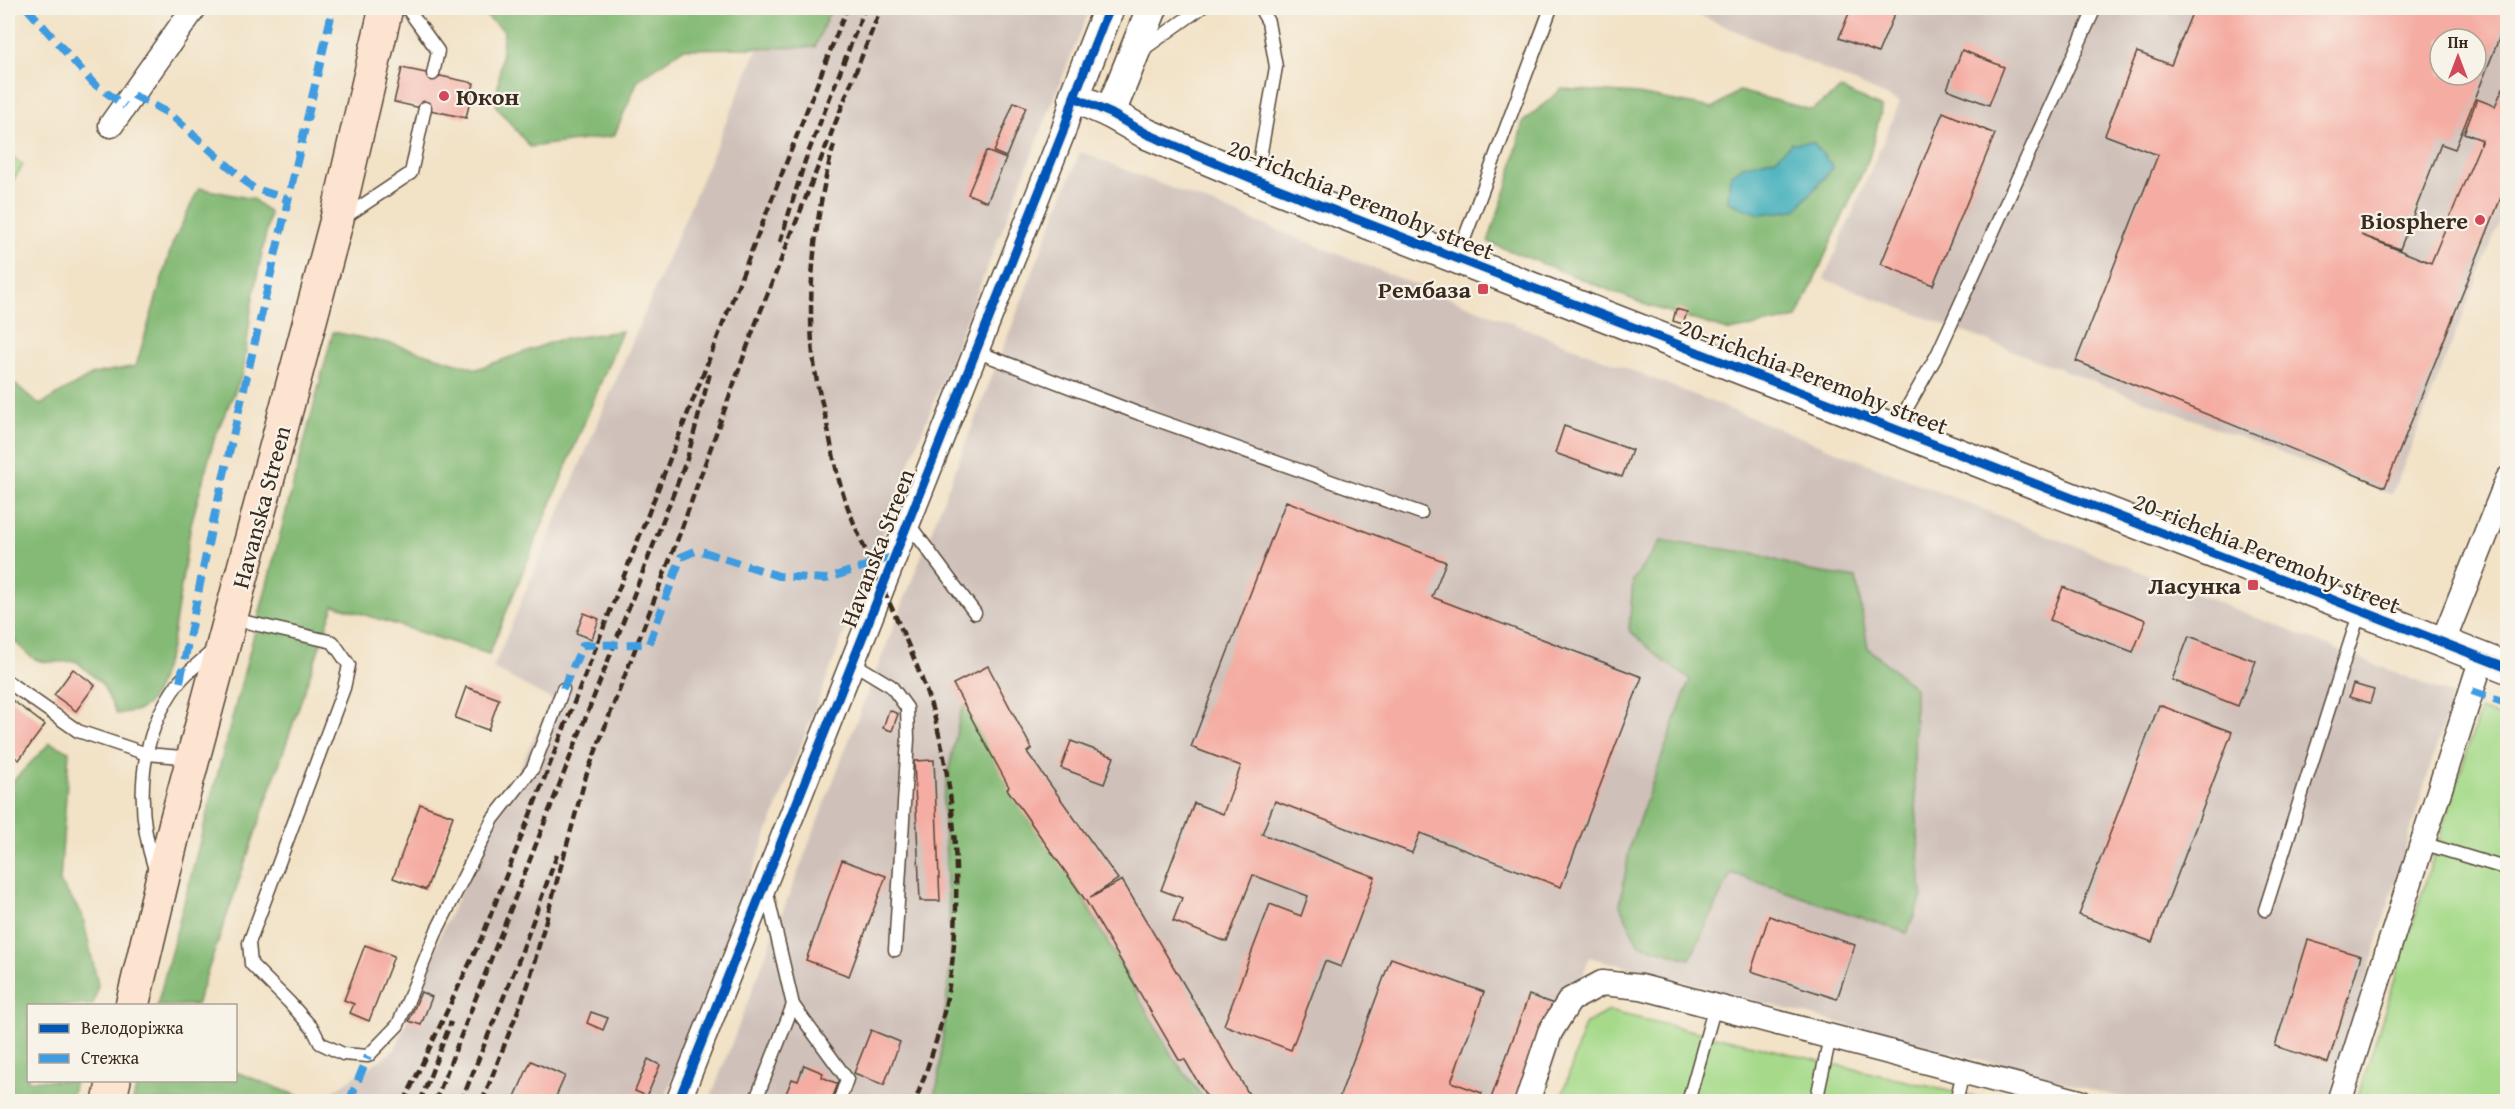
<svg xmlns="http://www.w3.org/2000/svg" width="2515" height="1109" viewBox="0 0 2515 1109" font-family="'Gentium Book Plus',serif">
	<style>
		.industrial { fill: #cfc1ba; fill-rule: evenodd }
		.green { fill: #a6da8a; stroke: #708254; stroke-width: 1.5 }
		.forest { fill: #84ba76; stroke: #60724a; stroke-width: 1.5; fill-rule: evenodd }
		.water { fill: #40afbc; stroke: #3e6c6d; stroke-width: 1.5 }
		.building { fill: #f5aca2; fill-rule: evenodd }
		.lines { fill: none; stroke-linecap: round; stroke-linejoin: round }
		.service-casing { stroke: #564637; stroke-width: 15 }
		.minor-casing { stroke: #564637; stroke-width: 27 }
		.tertiary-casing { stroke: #564637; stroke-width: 33 }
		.secondary-casing { stroke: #564637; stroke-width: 36 }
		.service { stroke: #fff; stroke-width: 12 }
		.minor { stroke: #fff; stroke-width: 24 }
		.tertiary { stroke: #fff; stroke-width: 30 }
		.secondary { stroke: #fde4d0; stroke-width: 33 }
		.rail { stroke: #3b2a1e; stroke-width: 4.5; stroke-dasharray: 9 4.5; stroke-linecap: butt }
		.quiet { stroke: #3f9ce0; stroke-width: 8; stroke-dasharray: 15 8; stroke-linecap: butt }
		.cycleway-casing { stroke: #f7f3e8; stroke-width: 13 }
		.cycleway { stroke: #0057b8; stroke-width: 9 }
		.poi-dot { fill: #d1495b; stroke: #f7f3e8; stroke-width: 2 }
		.labels { text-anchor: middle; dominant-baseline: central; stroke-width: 4.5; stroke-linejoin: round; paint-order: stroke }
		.poi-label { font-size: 24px; font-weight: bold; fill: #3b2a1e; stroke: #f7f3e8; text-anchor: end }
		.street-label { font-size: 24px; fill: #3b2a1e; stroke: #f7f3e8 }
	</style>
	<rect width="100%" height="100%" fill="#f7f3e8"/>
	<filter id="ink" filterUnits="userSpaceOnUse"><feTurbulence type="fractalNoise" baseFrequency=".0167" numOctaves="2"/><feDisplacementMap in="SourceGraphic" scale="12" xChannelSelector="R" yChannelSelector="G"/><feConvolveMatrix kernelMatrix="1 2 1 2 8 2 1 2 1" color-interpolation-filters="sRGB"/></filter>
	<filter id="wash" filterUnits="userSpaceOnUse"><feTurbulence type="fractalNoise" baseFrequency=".008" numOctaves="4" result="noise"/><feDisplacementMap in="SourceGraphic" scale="24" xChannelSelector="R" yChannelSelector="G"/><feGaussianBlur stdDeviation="1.35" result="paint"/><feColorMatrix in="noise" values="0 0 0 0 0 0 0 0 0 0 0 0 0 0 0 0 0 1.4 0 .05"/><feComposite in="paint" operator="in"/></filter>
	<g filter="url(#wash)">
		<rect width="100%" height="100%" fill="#f2e2c6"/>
		<g class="industrial">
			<polygon points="775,8 1090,8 914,452 664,1101 329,1102 333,1091 395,1050 442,931 552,700 493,668"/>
			<path d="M1683,8H2507V203L2392,495L1824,279L1900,102ZM2440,39H2476V75H2440Z"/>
			<polygon points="1080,152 2452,695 2329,1101 2135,1101 1589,957 1541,1101 709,1102 842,758"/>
		</g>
		<g class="green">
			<polygon points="8,154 23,165 8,187"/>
			<polygon points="2480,710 2507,720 2507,1101 2356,1102"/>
			<polygon points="1608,1011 1991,1101 1560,1102 1585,1024"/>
		</g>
		<g class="forest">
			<polygon points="476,8 831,8 815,47 683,49 638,80 614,136 530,147 496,106 504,31"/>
			<path d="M1562,89L1638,94L1713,108L1739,91L1812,110L1841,89L1882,108L1869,158L1797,318L1730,331L1649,306L1488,242L1508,184L1523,122ZM1776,158L1833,168L1796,210L1743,166Z"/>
			<path d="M199,188L253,199L270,213L252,302L243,373L215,436L191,524L171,648L157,689L148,704L139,710L117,714L102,684L76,661C32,663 38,665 8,634V378L40,405L93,374L136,366L172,245Z"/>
			<polygon points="622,331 489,654 334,605 196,1005 157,1006 333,332 393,344 477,369 558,340"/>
			<polygon points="1661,541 1753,553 1810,571 1856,578 1868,648 1915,688 1914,777 1922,897 1907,933 1731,873 1690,959 1638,944 1620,905 1630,845 1690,679 1662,660 1629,630 1633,580"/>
			<polygon points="965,705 1082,897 1173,1058 1206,1101 931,1102 938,1083 951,957 943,799 960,715"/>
			<polygon points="50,743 69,751 60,882 82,914 98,985 93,1005 28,1006 28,1080 75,1081 70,1101 8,1101 8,786"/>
			<polygon points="236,1072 311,1101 133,1101 138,1081 236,1080"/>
		</g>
		<polygon class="water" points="1813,142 1833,167 1796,210 1759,214 1728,202 1730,176 1743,166 1776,158 1792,143"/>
		<g id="blocks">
			<g class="building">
				<polygon points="1851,8 1897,8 1878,53 1839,38"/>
				<path d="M2194,8H2508V16L2455,149L2441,144L2400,249L2361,235L2431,263L2482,140L2464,133L2477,99L2495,106L2503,88L2508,90V180L2385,487L2076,361L2158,155L2105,135L2137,52L2171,65ZM2440,39H2476V75H2440Z"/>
				<polygon points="1962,50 2004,67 1989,105 1947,89"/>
				<polygon points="402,68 474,83 466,118 394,102"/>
				<polygon points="1014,102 1026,107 1006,157 994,152"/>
				<polygon points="1943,112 1995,134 1933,285 1881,264"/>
				<polygon points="986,151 1006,159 987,202 968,194"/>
				<polygon points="1676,309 1687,312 1683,324 1673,321"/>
				<polygon points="1564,426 1632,450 1622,477 1555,453"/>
				<polygon points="1286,501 1446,562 1432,597 1642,677 1561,887 1420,833 1412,853 1275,801 1262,834 1375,877 1341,967 1325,961 1291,1050 1224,1025 1270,904 1301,916 1308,896 1253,875 1227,942 1173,921 1182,898 1161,890 1194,803 1223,814 1241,766 1191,747"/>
				<polygon points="2063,587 2146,620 2133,652 2050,620"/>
				<polygon points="584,613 599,619 592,639 576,633"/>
				<polygon points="2189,636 2256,661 2238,706 2172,680"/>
				<polygon points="988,666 1032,749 1027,752 1118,879 1090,898 1122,880 1253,1101 1209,1101 1185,1060 1179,1060 1086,901 1007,789 1009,787 953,684"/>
				<polygon points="73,669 95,685 76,711 54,695"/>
				<polygon points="2353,684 2374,690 2370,703 2349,697"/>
				<polygon points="466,687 499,699 488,730 455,718"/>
				<polygon points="8,697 45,725 19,760 8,752"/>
				<polygon points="2159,705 2232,732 2152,942 2079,915"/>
				<polygon points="889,710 898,714 892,731 883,728"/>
				<polygon points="1071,741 1114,757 1104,784 1061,768"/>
				<polygon points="934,760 940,901 920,901 914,761"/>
				<polygon points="420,804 453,816 426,890 393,878"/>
				<polygon points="842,860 886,876 849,976 806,960"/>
				<polygon points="1769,916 1855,945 1837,999 1751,971"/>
				<polygon points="2308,940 2361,956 2328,1063 2275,1046"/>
				<polygon points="365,945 394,956 369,1021 350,1013 354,1004 344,1000"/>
				<polygon points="1391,958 1484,992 1451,1082 1482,1093 1479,1101 1338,1101"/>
				<polygon points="421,992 432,997 421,1025 409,1021"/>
				<polygon points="1529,995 1554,1004 1518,1101 1490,1101"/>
				<polygon points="591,1012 608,1018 603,1030 587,1023"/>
				<polygon points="871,1030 900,1042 884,1085 854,1073"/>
				<polygon points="648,1059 660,1065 647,1096 635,1091"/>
				<polygon points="531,1061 565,1076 554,1101 513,1101"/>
				<polygon points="804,1065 823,1073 822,1077 838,1084 831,1101 783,1101 792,1079 798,1081"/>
			</g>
		</g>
	</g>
	<g filter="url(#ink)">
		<use href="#blocks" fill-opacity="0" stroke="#564637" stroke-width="1.5"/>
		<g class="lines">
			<defs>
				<g id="service">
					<polyline points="407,8 438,51 433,74"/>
					<polyline points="1141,51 1201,8"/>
					<polyline points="1256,180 1276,67 1268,22 1260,8"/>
					<polyline points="342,219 411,173 425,108"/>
					<polyline points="1457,258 1551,8"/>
					<polyline points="975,351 1140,414 1421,513"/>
					<polyline points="1895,429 1937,355 2095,8"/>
					<polyline points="908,523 975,613"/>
					<polyline points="233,619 333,642 349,665 344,688 249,943 251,964 289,1002 313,1029 320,1043 343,1054 368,1056 398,1025 437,930 493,819 533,768 563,689"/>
					<polyline points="853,663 891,686 907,708 908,739 895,950"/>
					<polyline points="8,682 78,731 147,754 193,758"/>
					<polyline points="2422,843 2508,869"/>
					<path d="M155,870C135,808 137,737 179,682C188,671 202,661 212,651"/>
					<polyline points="766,889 793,1005 847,1079 839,1102"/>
					<polyline points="2265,910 2360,611"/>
					<polyline points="755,1102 793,1005"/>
					<polyline points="1688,1102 1715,1006"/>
					<polyline points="1816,1102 1830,1037"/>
					<polyline points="1956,1102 1963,1072"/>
				</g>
				<g id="minor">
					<polyline points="111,125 194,8"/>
					<polyline points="2442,644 2508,479"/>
					<polyline points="678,1102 1063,132 1074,97"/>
					<polyline points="1527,1102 1550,1032 1570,1000 1602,983 1641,987 2080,1102"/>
					<polyline points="2339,1102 2482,658"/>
				</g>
				<g id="tertiary">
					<polyline points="1109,8 1074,97 1110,113 1147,134 1256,180 2508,668"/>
					<polyline points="1110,113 1152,8"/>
				</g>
				<g id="secondary">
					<polyline points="132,1006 176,822 336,223 386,8"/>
					<polyline points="109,1102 114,1080"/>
				</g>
			</defs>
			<use href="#service" class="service-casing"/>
			<use href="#minor" class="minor-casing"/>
			<use href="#tertiary" class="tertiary-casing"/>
			<use href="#secondary" class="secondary-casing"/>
			<use href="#service" class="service"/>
			<use href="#minor" class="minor"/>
			<use href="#tertiary" class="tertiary"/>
			<use href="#secondary" class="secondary"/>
			<g class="rail">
				<path d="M834,145C815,210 804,310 816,376C818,389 822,402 825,415C831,442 835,470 844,497C870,570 911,638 933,712C959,801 964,922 944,1012C937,1042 926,1072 915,1102"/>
				<polyline points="780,242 805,161 865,8"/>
				<polyline points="404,1102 482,937 847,8"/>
				<polyline points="420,1102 451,1022"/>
				<polyline points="435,1102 687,459 710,373"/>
				<polyline points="461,1102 518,962 557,855"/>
				<polyline points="482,1102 528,985 586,776 680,533 754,328 881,8"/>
			</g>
			<g class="quiet">
				<polyline points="27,8 93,83 125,106"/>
				<polyline points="133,95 170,114 253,188 287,199"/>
				<polyline points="180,682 211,530 333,8"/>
				<polyline points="563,689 583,645 649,644 681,557 698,550 779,576 826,579 895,556"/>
				<polyline points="2472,691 2508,704"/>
				<polyline points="349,1102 368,1056"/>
			</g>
			<defs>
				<g id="cycleway">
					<polyline points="1074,97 1110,113 1147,134 1256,180 2508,668"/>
					<polyline points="678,1102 1063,132 1074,97 1109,8"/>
				</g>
			</defs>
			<use href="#cycleway" class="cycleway-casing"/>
			<use href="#cycleway" class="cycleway"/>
		</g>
	</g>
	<g class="poi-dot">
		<circle cx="444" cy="96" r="6"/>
		<circle cx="2480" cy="220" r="6"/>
		<rect x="1477" y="283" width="12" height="12" rx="3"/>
		<rect x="2247" y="579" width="12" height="12" rx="3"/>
	</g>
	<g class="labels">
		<g class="poi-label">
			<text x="456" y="96" text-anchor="start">Юкон</text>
			<text x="2468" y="220">Biosphere</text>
			<text x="1471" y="289">Рембаза</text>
			<text x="2241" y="585">Ласунка</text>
		</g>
		<g class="street-label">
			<text transform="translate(1361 199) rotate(22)">20-richchia Peremohy street</text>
			<text transform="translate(1814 376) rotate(21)">20-richchia Peremohy street</text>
			<text transform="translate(261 507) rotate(-75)">Havanska Streen</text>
			<text transform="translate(877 548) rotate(-69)">Havanska Streen</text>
			<text transform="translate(2267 553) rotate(22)">20-richchia Peremohy street</text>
		</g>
	</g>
	<rect width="2515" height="1109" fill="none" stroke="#f7f3e8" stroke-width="30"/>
	<rect x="27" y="1004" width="210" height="78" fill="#f7f3e8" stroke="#aca397" stroke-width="1.5"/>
	<rect x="39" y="1024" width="30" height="9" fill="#0057b8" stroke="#aca397" stroke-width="1.5"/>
	<text x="81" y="1034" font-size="18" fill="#3b2a1e">Велодоріжка</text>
	<rect x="39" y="1054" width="30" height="9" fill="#3f9ce0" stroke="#aca397" stroke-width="1.5"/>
	<text x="81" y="1064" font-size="18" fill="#3b2a1e">Стежка</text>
	<g transform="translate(2458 57)"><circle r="28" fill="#f7f3e8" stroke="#aca397" stroke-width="1.5"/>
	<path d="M0-4.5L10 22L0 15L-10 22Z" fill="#d1495b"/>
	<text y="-9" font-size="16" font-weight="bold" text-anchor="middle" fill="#3b2a1e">Пн</text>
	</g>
</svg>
